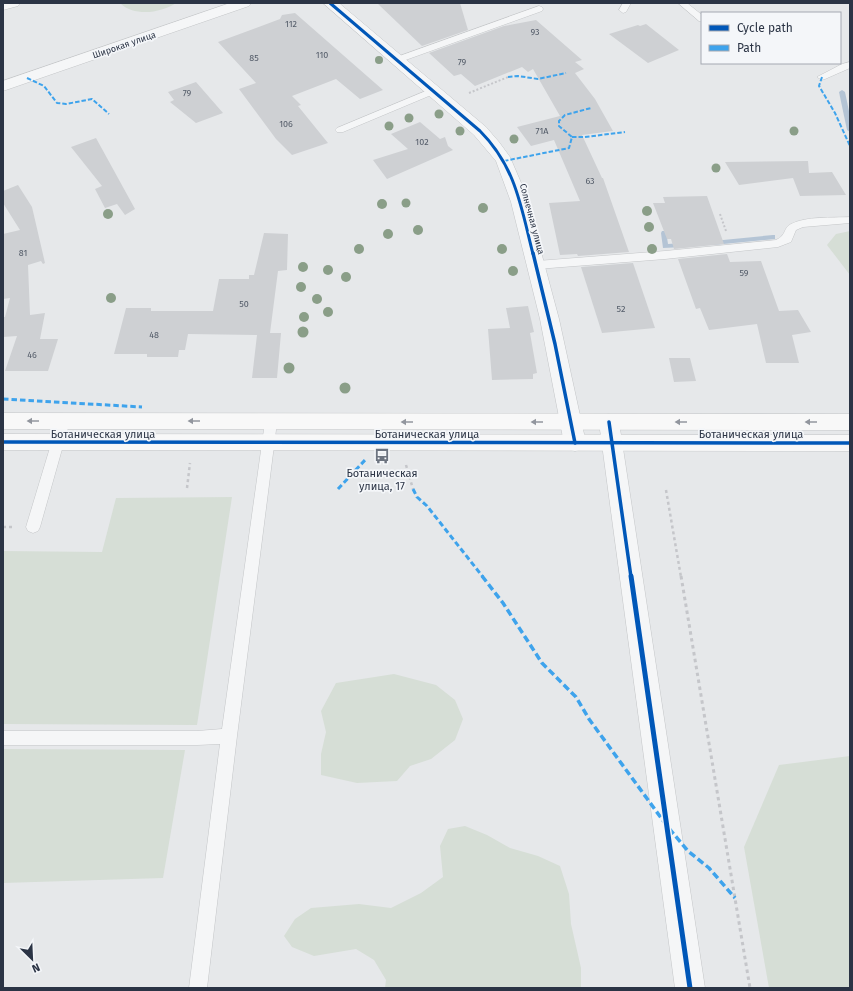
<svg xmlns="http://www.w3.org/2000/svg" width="853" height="991" viewBox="0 0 853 991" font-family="'Fira Sans',sans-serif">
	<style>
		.green { fill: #d6ded6 }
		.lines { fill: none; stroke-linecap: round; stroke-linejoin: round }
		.stream { fill: #b4c4d5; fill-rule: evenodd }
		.building { fill: #ced0d3 }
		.lane-casing { stroke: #c4c6c8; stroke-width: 1 }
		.street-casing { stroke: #c4c6c8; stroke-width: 1 }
		.secondary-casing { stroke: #c4c6c8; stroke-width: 1 }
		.path-far2 { stroke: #c5c6ca; stroke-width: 2; stroke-dasharray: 2 2; stroke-linecap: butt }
		.path-far1 { stroke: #c5c6ca; stroke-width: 2.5; stroke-dasharray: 3 3; stroke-linecap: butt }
		.path { stroke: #c5c6ca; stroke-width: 3; stroke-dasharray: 3.5 3.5; stroke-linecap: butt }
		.lane { fill: #f5f6f7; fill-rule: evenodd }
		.street { fill: #f5f6f7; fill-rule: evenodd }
		.secondary { fill: #f8f8f8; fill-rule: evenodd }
		.quiet-far2 { stroke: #3ea3ec; stroke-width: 2; stroke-dasharray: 4.5 2; stroke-linecap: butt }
		.quiet-far1 { stroke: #3ea3ec; stroke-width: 3; stroke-dasharray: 5.5 3; stroke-linecap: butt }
		.quiet { stroke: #3ea3ec; stroke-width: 3.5; stroke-dasharray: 7 3.5; stroke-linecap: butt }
		.cycleway-far2-casing { stroke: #f4f6f9; stroke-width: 5 }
		.cycleway-far1-casing { stroke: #f4f6f9; stroke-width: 6 }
		.cycleway-casing { stroke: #f4f6f9; stroke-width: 8 }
		.cycleway-far2 { stroke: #0057b8; stroke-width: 3 }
		.cycleway-far1 { stroke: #0057b8; stroke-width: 3.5 }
		.cycleway { stroke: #0057b8; stroke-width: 5 }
		.tree { fill: #8a9e88 }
		.oneway { fill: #92969e }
		.labels { text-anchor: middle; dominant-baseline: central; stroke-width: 3.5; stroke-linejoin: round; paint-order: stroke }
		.number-label { font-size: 9px; fill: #545c69 }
		.far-street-label { font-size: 9px; fill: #2b3445; stroke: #f4f6f9 }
		.street-label { font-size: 11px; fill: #2b3445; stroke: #f4f6f9 }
		.poi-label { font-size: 11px; fill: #2b3445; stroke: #f4f6f9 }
	</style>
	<rect width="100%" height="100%" fill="#e6e8ea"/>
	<g class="green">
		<path d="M120,3H176C161,13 134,17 120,3Z"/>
		<polygon points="850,231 850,275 827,245 836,234"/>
		<polygon points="232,497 197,725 3,724 3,551 102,552 116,498"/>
		<polygon points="394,674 436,685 455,700 463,719 455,740 431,759 410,766 397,781 357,783 321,775 321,754 326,732 321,711 336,683"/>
		<polygon points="3,749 185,750 163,878 3,883"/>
		<polygon points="850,756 850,988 769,988 744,847 779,765"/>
		<polygon points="465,826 487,835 510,848 538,856 560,866 569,894 571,924 581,968 581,988 385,988 386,980 374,960 356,949 314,956 292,947 284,936 295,919 311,908 359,904 391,908 421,893 443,877 440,846 448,829"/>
	</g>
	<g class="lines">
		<g class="stream">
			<polygon points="842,90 845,92 850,116 850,132 847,130 839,92"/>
			<polygon points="662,231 666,231 668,244 683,243 686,245 683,247 663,248 661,233"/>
			<polygon points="773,235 775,235 775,239 713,245 710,243 713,241"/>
		</g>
	</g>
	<g class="building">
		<polygon points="377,3 460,3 468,30 422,46"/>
		<polygon points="295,13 383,90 360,99 336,79 292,96 301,105 298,106 328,143 292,155 276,139 239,89 256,83 218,42 280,19 282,15"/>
		<polygon points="536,20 582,60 575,62 584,69 575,73 595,99 613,131 582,135 602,178 603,178 629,252 578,256 577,254 560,255 549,203 580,201 554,140 531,146 517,127 560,116 533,69 528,72 522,67 475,86 461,74 454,76 429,53 504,26"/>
		<polygon points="646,24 679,50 648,63 609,34 638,25 640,26"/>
		<polygon points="196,82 223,113 196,123 170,102 174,100 168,92"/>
		<polygon points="420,122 440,139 445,137 448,146 453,150 387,179 373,160 408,149 391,134"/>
		<polygon points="96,138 135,209 125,215 117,204 105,208 95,189 102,186 71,147"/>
		<polygon points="808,161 809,173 832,172 846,195 800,196 793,178 739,185 725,162"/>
		<polygon points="18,185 32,207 45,263 43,264 41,261 28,265 30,315 45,313 40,339 58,339 48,371 5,371 17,336 3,337 3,317 5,317 10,298 3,299 3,234 20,230 3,203 3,191"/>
		<polygon points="707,196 724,244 674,249 671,239 667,239 653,203 665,203 663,197"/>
		<polygon points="264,233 288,234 287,270 278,271 270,333 281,333 277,378 252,378 257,335 188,334 185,350 179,350 178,357 147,357 147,354 114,354 126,308 151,308 151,311 213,311 219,279 249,279 249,275 254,275"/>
		<polygon points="727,254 730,262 761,261 779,311 798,310 811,332 792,335 799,363 766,363 757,324 709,330 700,308 696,309 678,259"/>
		<polygon points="633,263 655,328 602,333 581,267"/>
		<polygon points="528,306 534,332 530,333 537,373 533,374 533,379 492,380 488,329 510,328 506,308"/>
		<polygon points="669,358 690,358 696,381 674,382"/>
	</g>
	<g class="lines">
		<defs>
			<g id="lane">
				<polygon points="623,3 631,3 626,12 623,13 619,10"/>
				<polygon points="678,3 687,3 702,15 702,22 699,21"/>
				<polygon points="539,6 542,7 543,9 542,11 400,62 394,62 393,60 394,58"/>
				<polygon points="850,62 850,68 825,79 822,80 817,77 842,64"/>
				<polygon points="433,88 436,89 438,91 436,93 343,132 337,132 335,130 337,128"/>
				<path d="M850,217V223L803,227L796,230L791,242L778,247L665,259L537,269L533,268L532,265L533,262L537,261L665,251L776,240C787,235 783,228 791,224C807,216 831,218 850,217Z"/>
				<polygon points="64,416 68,418 70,421 40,527 38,531 33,533 28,531 26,527 58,421 60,418"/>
				<polygon points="271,417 275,419 277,422 237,736 207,988 189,988 220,744 197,745 3,745 3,731 197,731 222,729 265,422 267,419"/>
			</g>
			<g id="street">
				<polygon points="3,3 20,3 18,6 3,10"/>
				<polygon points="230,3 251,3 249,6 3,91 3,81"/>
				<polygon points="323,3 339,3 486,127 499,142 510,157 525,192 559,319 586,443 582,449 575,451 568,449 564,443 540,319 511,202 496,161 474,135"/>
				<polygon points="609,414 616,416 619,422 705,988 675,988 599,422 602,416"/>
			</g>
			<g id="secondary">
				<polygon points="3,413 850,414 850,430 3,429"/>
				<polygon points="3,434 850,435 850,451 3,450"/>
			</g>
		</defs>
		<use href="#lane" class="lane-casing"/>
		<use href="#street" class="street-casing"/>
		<use href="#secondary" class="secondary-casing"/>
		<g class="path-far2">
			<polyline points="469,93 508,77"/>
			<polyline points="720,214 726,231"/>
		</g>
		<g class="path-far1">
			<polyline points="406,465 413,489"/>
			<polyline points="187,488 190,463"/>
			<polyline points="666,490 681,577"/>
			<polyline points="3,527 12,527"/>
		</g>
		<polyline class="path" points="681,576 750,988"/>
		<use href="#lane" class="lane"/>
		<use href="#street" class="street"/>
		<use href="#secondary" class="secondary"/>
		<g class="quiet-far2">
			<polyline points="508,77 518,76 538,79 566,73"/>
			<polyline points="822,77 819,86 835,113 850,146"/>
			<polyline points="27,78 44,86 57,103 66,104 92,99 109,114"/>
			<polyline points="572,137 585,137 625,132"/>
			<polyline points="504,161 569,148 572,137 559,126 559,121 565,115 591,108"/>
		</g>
		<g class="quiet-far1">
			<polyline points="3,399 142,407"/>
			<polyline points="338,489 366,459"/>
			<polyline points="413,489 417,497 427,506 483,577"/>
		</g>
		<polyline class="quiet" points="482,576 503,603 542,663 576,697 589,719 667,826 688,851 709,868 735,898"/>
		<defs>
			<path id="cycleway-far2" d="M330,3L480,131C516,167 521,207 533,254"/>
			<g id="cycleway-far1">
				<polyline points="533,253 555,344 575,443"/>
				<polyline points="609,422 631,577"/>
				<polyline points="3,442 850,443"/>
			</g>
			<polyline id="cycleway" points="631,576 690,988"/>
		</defs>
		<use href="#cycleway-far2" class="cycleway-far2-casing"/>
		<use href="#cycleway-far1" class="cycleway-far1-casing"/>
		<use href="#cycleway" class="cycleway-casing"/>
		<use href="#cycleway-far2" class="cycleway-far2"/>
		<use href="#cycleway-far1" class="cycleway-far1"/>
		<use href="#cycleway" class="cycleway"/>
	</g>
	<g class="tree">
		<circle cx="379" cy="60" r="4"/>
		<circle cx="439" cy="114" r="4.5"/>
		<circle cx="409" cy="118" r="4.5"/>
		<circle cx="389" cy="126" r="4.5"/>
		<circle cx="460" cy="131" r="4.5"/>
		<circle cx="794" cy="131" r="4.5"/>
		<circle cx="514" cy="139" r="4.5"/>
		<circle cx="716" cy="168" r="4.5"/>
		<circle cx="406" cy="203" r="4.5"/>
		<circle cx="382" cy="204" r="5"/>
		<circle cx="483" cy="208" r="5"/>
		<circle cx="647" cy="211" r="5"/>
		<circle cx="108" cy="214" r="5"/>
		<circle cx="649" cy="227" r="5"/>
		<circle cx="418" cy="230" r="5"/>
		<circle cx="388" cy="234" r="5"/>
		<circle cx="359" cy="249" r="5"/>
		<circle cx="502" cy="249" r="5"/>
		<circle cx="652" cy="249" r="5"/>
		<circle cx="303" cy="267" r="5"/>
		<circle cx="328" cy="270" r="5"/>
		<circle cx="513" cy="271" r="5"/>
		<circle cx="346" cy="277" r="5"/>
		<circle cx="301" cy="287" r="5"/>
		<circle cx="111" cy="298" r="5"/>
		<circle cx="317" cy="299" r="5"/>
		<circle cx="328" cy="312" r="5"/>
		<circle cx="304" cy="317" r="5"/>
		<circle cx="303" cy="332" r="5.5"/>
		<circle cx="289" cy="368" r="5.5"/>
		<circle cx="345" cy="388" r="5.5"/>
	</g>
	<defs><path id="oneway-solid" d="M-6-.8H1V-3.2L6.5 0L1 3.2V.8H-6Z"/></defs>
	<g class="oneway">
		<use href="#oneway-solid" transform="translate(33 421) rotate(-180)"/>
		<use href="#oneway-solid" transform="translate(194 421) rotate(-180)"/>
		<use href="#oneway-solid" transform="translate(407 422) rotate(180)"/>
		<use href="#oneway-solid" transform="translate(537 422) rotate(180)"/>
		<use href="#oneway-solid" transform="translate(681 422) rotate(-180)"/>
		<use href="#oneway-solid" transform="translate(811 422) rotate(-180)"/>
	</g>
	<defs>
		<symbol id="bus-bare" viewBox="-9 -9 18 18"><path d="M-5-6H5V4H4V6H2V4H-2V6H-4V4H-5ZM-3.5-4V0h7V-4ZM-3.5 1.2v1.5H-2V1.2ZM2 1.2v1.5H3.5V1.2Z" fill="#6c737f" stroke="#f4f6f9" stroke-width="2.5" paint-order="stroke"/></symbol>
	</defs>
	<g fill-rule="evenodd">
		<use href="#bus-bare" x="371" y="445" width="22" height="22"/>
	</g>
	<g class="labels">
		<g class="number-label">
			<text x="291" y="24">112</text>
			<text x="535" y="32">93</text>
			<text x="322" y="55">110</text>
			<text x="254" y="58">85</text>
			<text x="462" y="62">79</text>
			<text x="187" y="93">79</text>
			<text x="286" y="124">106</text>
			<text x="542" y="131">71А</text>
			<text x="422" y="142">102</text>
			<text x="590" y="181">63</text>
			<text x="23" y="253">81</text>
			<text x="744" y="273">59</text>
			<text x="244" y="304">50</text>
			<text x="621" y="309">52</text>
			<text x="154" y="335">48</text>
			<text x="32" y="355">46</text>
		</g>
		<g class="far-street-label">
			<text transform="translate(124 45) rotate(-19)">Широкая улица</text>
			<text transform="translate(532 219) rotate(75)">Солнечная улица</text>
		</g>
		<g class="street-label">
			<text x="103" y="434">Ботаническая улица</text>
			<text x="427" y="434">Ботаническая улица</text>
			<text x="751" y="434">Ботаническая улица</text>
		</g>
		<g class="poi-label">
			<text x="382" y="473">Ботаническая<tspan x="382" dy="13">улица, 17</tspan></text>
		</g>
	</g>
	<rect width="853" height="991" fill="none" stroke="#2b3445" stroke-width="8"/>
	<rect x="701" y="12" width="140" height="52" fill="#f4f6f9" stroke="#a4a8b1"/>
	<rect x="709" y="25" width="20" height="6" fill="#0057b8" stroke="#a4a8b1"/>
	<text x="737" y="32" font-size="12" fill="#2b3445">Cycle path</text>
	<rect x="709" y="45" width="20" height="6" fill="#3ea3ec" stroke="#a4a8b1"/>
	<text x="737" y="52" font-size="12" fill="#2b3445">Path</text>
	<g transform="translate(32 959) rotate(156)" stroke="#f4f6f9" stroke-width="3" paint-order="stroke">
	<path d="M0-3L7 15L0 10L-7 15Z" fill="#2b3445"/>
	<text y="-6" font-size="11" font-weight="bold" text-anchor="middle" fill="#2b3445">N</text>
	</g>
</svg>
